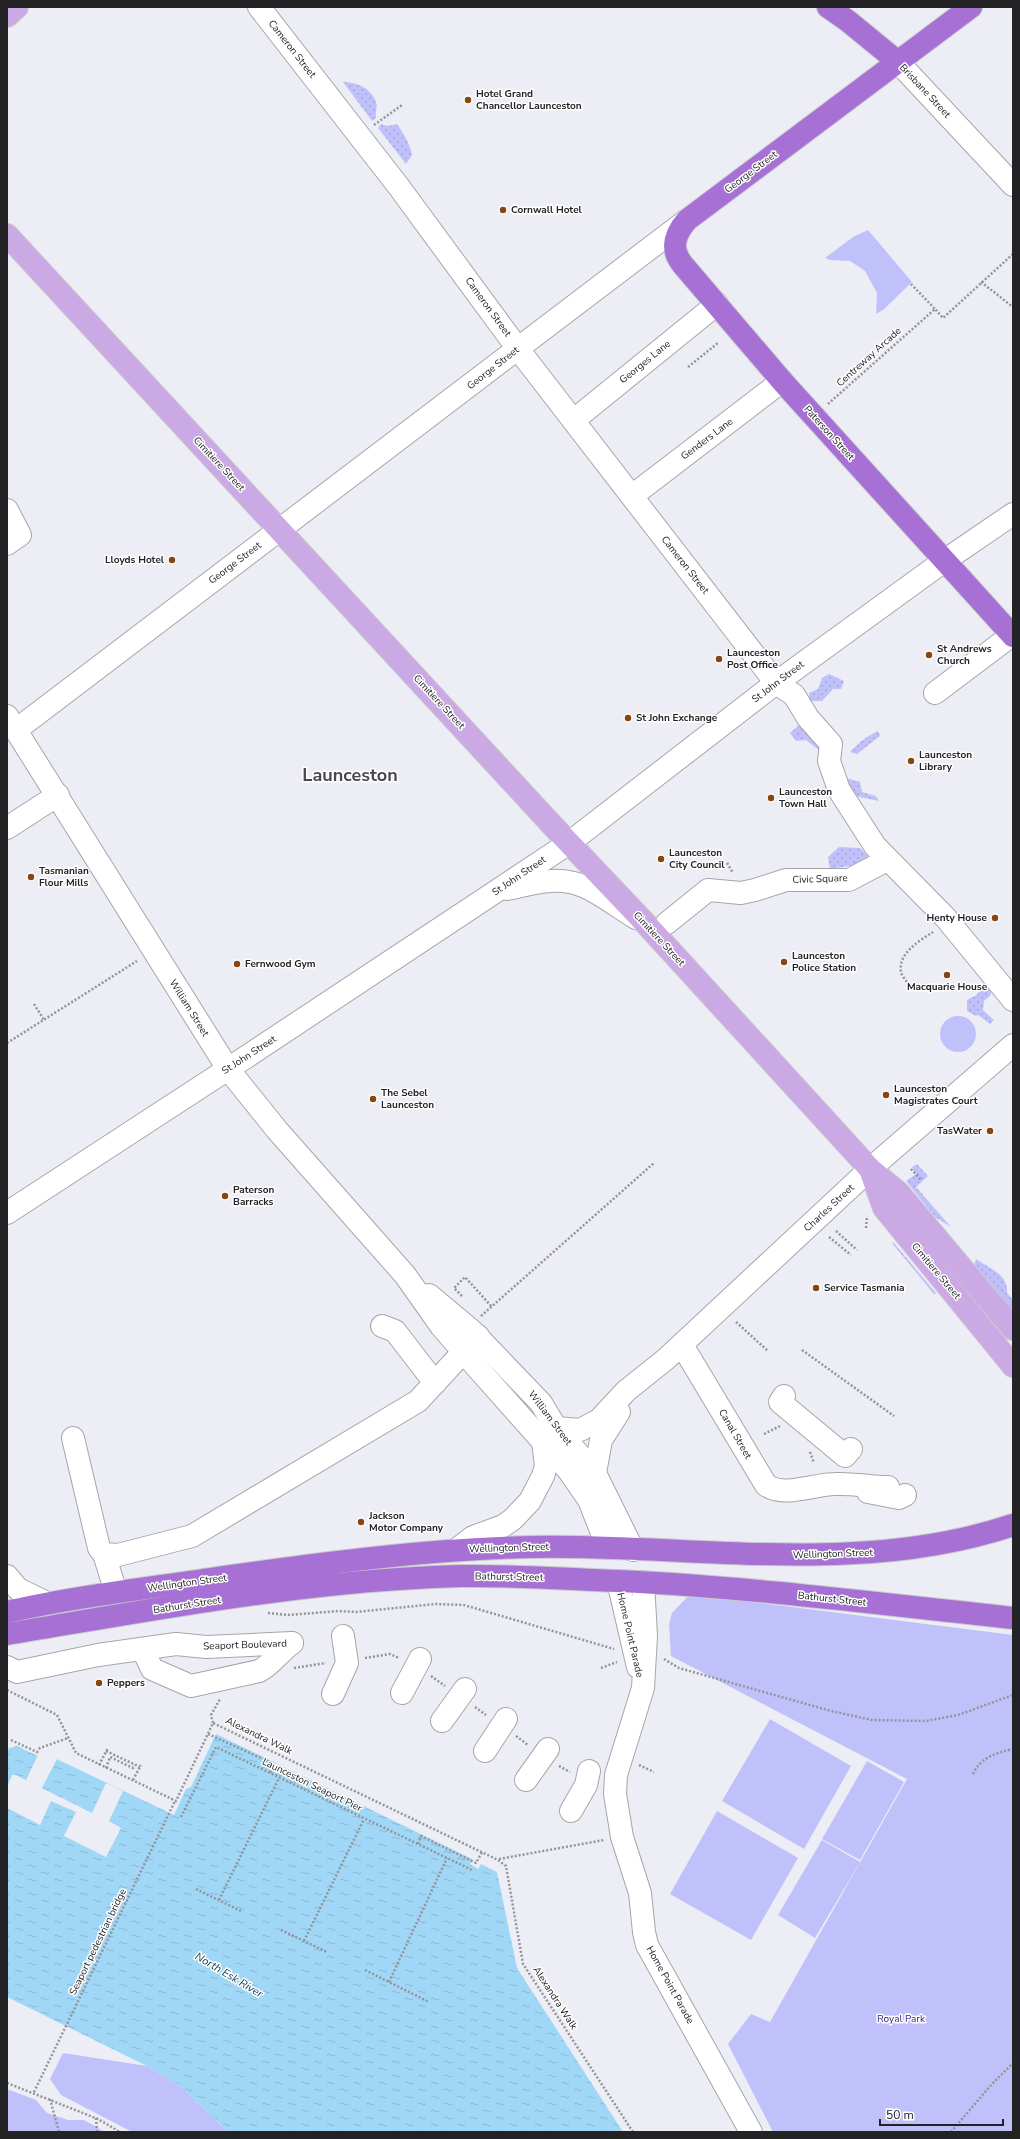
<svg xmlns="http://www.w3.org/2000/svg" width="1020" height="2139" viewBox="0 0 1020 2139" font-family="'Nunito Sans',sans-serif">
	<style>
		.green { fill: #c0c1fa }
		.garden { fill: url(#garden-dots) }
		.water { fill: url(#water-ripples) }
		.pier { fill: #edeef5 }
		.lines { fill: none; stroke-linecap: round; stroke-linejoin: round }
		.minor-casing { stroke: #a5a6ad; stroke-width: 24 }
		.major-casing { stroke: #cacacb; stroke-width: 24 }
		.highway-casing { stroke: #cacacb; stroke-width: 24 }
		.path { stroke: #939499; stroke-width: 2.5; stroke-dasharray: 2 2; stroke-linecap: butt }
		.minor { stroke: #fff; stroke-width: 22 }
		.major { stroke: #caa9e5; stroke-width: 22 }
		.highway { stroke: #a670d4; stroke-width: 22 }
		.poi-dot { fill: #87460f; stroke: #fff; stroke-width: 1.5 }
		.labels { text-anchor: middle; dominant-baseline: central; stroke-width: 3; stroke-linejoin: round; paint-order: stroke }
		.street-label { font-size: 10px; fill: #232326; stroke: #fff }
		.poi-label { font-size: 10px; font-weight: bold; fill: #232326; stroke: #fff; text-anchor: start }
		.park-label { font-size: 10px; fill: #362583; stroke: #fff }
		.water-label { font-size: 11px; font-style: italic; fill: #154055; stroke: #fff }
		.town-label { font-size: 18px; font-weight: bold; fill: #48494f; stroke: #fff }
	</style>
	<defs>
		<pattern id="garden-dots" width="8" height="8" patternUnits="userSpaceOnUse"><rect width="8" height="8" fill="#c0c1fa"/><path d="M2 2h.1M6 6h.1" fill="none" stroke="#a5a6d6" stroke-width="1.8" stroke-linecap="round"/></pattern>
		<pattern id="water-ripples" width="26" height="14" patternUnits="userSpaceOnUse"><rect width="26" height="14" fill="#a0d7f6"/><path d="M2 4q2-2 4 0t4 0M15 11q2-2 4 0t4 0" fill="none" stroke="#8ab8d3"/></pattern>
	</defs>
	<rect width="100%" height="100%" fill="#edeef5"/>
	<g class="green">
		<polygon points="868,230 912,282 883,310 876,314 877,293 865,271 850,261 830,260 825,258 853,237"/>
		<circle cx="958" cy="1034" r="18"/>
		<polygon points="690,1594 1013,1635 1013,2132 773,2132 728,2044 751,2014 770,2022 907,1779 671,1656 669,1624 672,1613"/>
		<polygon points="770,1719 851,1766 804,1849 722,1801"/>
		<polygon points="867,1761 904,1782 860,1860 822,1839"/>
		<polygon points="717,1811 798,1858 751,1940 670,1894"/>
		<polygon points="822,1840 860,1862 815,1938 778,1915"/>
		<polygon points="63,2053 147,2066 182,2087 228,2132 132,2132 61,2095 50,2079"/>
		<polygon points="7,2089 36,2100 47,2113 68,2120 84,2120 105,2132 7,2132"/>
	</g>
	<g class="garden">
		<path d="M343,82C357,82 371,88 376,102C378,106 375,113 376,118L372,121Z"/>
		<path d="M381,124L388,126L397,124C404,134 409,142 412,155L406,164L378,128Z"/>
		<polygon points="829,674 844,681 841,689 833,689 822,701 810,701 809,693 818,689 822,678"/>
		<polygon points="798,726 808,729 827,746 821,752 806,740 796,741 790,733"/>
		<path d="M878,731L880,736L857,754L850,752C860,742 865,737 878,731Z"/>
		<polygon points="842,777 860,782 862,792 876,796 879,801 855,796"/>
		<polygon points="839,847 860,848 867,855 868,863 830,869 828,857"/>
		<path d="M990,984L993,988L990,996L984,1001L983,1010L994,1020L990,1024L978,1015L976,1016L967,1011V1000C975,995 980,996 981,985Z"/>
		<polygon points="917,1164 928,1176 916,1187 951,1227 935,1217 906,1181 916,1174 912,1167"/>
		<polygon points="893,1242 936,1293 934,1294 892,1243"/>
		<path d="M976,1259C989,1268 1009,1275 1007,1293L1013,1300V1314L974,1266Z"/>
	</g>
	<polygon class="water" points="216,1734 472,1859 470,1864 478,1869 481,1864 497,1872 517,1968 623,2132 228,2132 182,2087 147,2066 7,1997 7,1753 9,1748 17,1746 38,1756 40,1751 174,1815 186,1789 191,1787"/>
	<polygon class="pier" points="40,1751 57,1759 42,1788 92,1813 106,1783 123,1791 109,1821 121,1828 106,1857 64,1836 76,1812 51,1801 40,1825 7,1808 7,1786 13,1774 26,1780"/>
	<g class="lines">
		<defs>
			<g id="minor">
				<polyline points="259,7 399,187 518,349 776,683 794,695 808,718 831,744 829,761 839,790 875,846 945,917 1013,1000"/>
				<polyline points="898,62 1013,185"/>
				<polyline points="574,420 717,304"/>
				<polyline points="632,496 782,381"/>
				<polyline points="7,510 20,535 7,544"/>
				<polyline points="935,693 1012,635"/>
				<polyline points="7,716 228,1069 277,1130 405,1275 441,1326 473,1363 569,1471 589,1500 608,1548"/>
				<polyline points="16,730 687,220"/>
				<polyline points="7,828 58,795"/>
				<path d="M507,889C528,885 552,877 574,883C596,889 617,907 636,918"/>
				<polyline points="667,923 708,890 741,893 755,890 786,880 849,880 887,860"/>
				<polyline points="7,1213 228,1069 569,843 776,683 944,561 1013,514"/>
				<polyline points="429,1295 472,1331 541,1403 556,1428 595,1473 633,1550"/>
				<polyline points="382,1326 395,1331 435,1383"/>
				<path d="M682,1345L766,1485C784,1498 814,1484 835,1484C853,1483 870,1487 888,1487"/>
				<polyline points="784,1396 780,1402 845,1456 851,1449"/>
				<polyline points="556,1428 580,1430 599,1420 626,1391 666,1359 870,1169 1013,1045"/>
				<polyline points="73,1438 99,1548 104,1554 118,1555 192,1536 418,1401 478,1336"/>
				<polyline points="595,1473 601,1440 619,1412"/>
				<polyline points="868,1492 899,1498 905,1495"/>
				<polyline points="456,1550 473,1537 503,1526 513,1519 530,1501 543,1476 546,1466 543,1442"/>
				<polyline points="104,1554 116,1592"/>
				<polyline points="7,1576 18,1589 47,1603"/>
				<polyline points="618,1581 638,1667"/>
				<polyline points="643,1582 646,1636 643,1688 616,1775 615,1794 622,1837 640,1893 644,1932 647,1945 751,2132"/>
				<path d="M143,1650L152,1669L191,1686L259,1671C272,1665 280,1651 292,1643"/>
				<polyline points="7,1667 17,1672 98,1655 176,1644 206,1647 292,1643"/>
				<polyline points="402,1693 420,1659"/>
				<polyline points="333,1694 347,1663 343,1636"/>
				<polyline points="442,1721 465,1689"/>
				<polyline points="485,1751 506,1719"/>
				<polyline points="526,1780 548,1749"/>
				<polyline points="571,1811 586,1785 589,1771"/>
			</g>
			<g id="major">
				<polyline points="7,16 17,7"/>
				<polyline points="7,235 552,825 646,924 870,1169 899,1193 1013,1329"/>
				<polyline points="870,1169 884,1208 1013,1366"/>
			</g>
			<g id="highway">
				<polyline points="828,7 848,21 898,62"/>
				<path d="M971,7L687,220C674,235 670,249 683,265L782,381L1013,636"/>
				<path d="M7,1612C78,1596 151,1588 223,1577C326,1563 429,1549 532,1547C693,1544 857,1577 1013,1525"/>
				<path d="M7,1634C157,1609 308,1580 461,1576C513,1575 566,1579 618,1581C750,1587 882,1604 1013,1618"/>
			</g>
		</defs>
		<use href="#minor" class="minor-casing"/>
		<use href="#major" class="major-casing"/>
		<use href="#highway" class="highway-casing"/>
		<g class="path">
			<polyline points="374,125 402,105"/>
			<polyline points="981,282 1013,307"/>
			<polyline points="911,284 935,309"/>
			<polyline points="688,367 719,342"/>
			<polyline points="828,404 935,309 943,318 1013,254"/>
			<polyline points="727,863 733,873"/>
			<path d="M912,988C909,984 902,977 901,972C898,953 919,941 933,932"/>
			<polyline points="34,1004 44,1020"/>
			<polyline points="7,1043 137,961"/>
			<polyline points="911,1169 921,1180"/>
			<polyline points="866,1228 867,1216"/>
			<polyline points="836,1231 857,1250"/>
			<polyline points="829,1237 851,1255"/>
			<polyline points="462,1296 454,1288 465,1277 492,1307"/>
			<polyline points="481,1316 654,1163"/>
			<polyline points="736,1322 768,1351"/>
			<polyline points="802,1350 894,1416"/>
			<polyline points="764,1434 780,1426"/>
			<polyline points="810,1452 814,1463"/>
			<polyline points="268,1613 288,1615 339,1611 356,1612 435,1604 464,1605 614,1649"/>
			<polyline points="365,1658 390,1654 399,1658"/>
			<polyline points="664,1659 679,1668 831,1711 872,1720 926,1721 958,1715 1013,1695"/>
			<polyline points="294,1668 326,1663"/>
			<polyline points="601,1668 617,1662"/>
			<polyline points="431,1676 445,1686"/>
			<polyline points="7,1690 57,1715 76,1753 176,1801 213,1723 498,1860 506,1866 523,1964 633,2132"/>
			<polyline points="475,1707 486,1715"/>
			<polyline points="213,1723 211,1715 220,1699"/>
			<polyline points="208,1734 274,1764 270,1773"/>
			<polyline points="516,1736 528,1745"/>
			<polyline points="11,1740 37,1752 40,1748 68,1738"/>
			<polyline points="106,1751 140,1767"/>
			<polyline points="99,1765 108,1748"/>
			<polyline points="639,1765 654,1772"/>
			<polyline points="559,1766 570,1772"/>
			<polyline points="106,1768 110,1757 133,1768 134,1765"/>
			<path d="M973,1774C981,1757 996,1753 1013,1749"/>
			<polyline points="133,1780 141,1765"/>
			<polyline points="181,1817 216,1747 472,1870"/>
			<polyline points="418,1844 421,1836 476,1863 482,1852"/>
			<polyline points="499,1859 604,1840"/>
			<polyline points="196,1889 243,1912"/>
			<polyline points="219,1900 279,1778"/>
			<polyline points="281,1930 327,1952"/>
			<polyline points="304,1941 364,1819"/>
			<polyline points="365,1970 429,2002"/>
			<polyline points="389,1982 447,1858"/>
			<polyline points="7,2083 98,2119 120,2132"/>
			<polyline points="34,2092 175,1801"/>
			<polyline points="50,2099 59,2132"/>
			<polyline points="96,2118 97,2132"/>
			<polyline points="951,2132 991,2085 1013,2063"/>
		</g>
		<use href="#minor" class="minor"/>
		<use href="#major" class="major"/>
		<use href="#highway" class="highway"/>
	</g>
	<g class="poi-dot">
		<circle cx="468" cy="100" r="4"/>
		<circle cx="503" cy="210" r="4"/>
		<circle cx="172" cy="560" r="4"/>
		<circle cx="929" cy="655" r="4"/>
		<circle cx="719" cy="659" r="4"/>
		<circle cx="628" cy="718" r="4"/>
		<circle cx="911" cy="761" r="4"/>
		<circle cx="771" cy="798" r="4"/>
		<circle cx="661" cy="859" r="4"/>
		<circle cx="31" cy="877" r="4"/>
		<circle cx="995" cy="918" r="4"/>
		<circle cx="784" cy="962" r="4"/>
		<circle cx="237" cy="964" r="4"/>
		<circle cx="947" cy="975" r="4"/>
		<circle cx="886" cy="1095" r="4"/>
		<circle cx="373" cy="1099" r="4"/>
		<circle cx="990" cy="1131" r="4"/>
		<circle cx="225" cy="1196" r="4"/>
		<circle cx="816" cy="1288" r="4"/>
		<circle cx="361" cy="1522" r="4"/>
		<circle cx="99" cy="1683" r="4"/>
	</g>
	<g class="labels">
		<g class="street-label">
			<text transform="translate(292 49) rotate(52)">Cameron Street</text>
			<text transform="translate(925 91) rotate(47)">Brisbane Street</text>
			<text transform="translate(751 172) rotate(-37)">George Street</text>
			<text transform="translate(488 307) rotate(54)">Cameron Street</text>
			<text transform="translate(869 357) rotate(-42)">Centreway Arcade</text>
			<text transform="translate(645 362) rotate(-39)">Georges Lane</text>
			<text transform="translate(493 368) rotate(-38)">George Street</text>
			<text transform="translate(829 433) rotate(48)">Paterson Street</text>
			<text transform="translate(707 439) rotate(-37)">Genders Lane</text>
			<text transform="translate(219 464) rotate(47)">Cimitiere Street</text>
			<text transform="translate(235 563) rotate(-37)">George Street</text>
			<text transform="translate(685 565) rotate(52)">Cameron Street</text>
			<text transform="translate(778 682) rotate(-37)">St John Street</text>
			<text transform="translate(439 702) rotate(47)">Cimitiere Street</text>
			<text transform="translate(519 876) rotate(-34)">St John Street</text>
			<text transform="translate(820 879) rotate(-2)">Civic Square</text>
			<text transform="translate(659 939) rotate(47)">Cimitiere Street</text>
			<text transform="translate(189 1008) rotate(58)">William Street</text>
			<text transform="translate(249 1055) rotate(-33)">St John Street</text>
			<text transform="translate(829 1208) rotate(-43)">Charles Street</text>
			<text transform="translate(936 1271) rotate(50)">Cimitiere Street</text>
			<text transform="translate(550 1418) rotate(53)">William Street</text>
			<text transform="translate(735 1434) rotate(60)">Canal Street</text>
			<text transform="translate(509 1548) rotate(-2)">Wellington Street</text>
			<text transform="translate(833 1554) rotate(-2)">Wellington Street</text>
			<text transform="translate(509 1577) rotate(1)">Bathurst Street</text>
			<text transform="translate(187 1583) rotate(-8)">Wellington Street</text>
			<text transform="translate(832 1599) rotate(6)">Bathurst Street</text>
			<text transform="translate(187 1605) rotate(-9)">Bathurst Street</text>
			<text transform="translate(630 1635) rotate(77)">Home Point Parade</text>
			<text transform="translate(245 1645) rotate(-2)">Seaport Boulevard</text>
			<text transform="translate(259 1736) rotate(26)">Alexandra Walk</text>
			<text transform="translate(312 1785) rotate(26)">Launceston Seaport Pier</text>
			<text transform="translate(98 1942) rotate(-64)">Seaport pedestrian bridge</text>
			<text transform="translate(670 1985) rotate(61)">Home Point Parade</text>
			<text transform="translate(555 1998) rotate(57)">Alexandra Walk</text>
		</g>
		<g class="poi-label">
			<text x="476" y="94">Hotel Grand<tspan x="476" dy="12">Chancellor Launceston</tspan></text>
			<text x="511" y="210">Cornwall Hotel</text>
			<text x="164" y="560" text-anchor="end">Lloyds Hotel</text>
			<text x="937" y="649">St Andrews<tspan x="937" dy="12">Church</tspan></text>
			<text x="727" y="653">Launceston<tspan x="727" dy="12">Post Office</tspan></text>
			<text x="636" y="718">St John Exchange</text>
			<text x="919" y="755">Launceston<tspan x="919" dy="12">Library</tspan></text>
			<text x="779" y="792">Launceston<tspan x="779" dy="12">Town Hall</tspan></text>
			<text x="669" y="853">Launceston<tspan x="669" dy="12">City Council</tspan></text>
			<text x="39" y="871">Tasmanian<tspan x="39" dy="12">Flour Mills</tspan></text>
			<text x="987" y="918" text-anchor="end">Henty House</text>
			<text x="792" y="956">Launceston<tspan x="792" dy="12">Police Station</tspan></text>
			<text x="245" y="964">Fernwood Gym</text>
			<text x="947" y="987" text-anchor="middle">Macquarie House</text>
			<text x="894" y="1089">Launceston<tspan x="894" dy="12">Magistrates Court</tspan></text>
			<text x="381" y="1093">The Sebel<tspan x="381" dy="12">Launceston</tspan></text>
			<text x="982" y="1131" text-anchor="end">TasWater</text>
			<text x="233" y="1190">Paterson<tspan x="233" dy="12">Barracks</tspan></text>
			<text x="824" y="1288">Service Tasmania</text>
			<text x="369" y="1516">Jackson<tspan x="369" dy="12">Motor Company</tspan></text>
			<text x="107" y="1683">Peppers</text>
		</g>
		<g class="park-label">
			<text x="901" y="2019">Royal Park</text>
		</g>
		<g class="water-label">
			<text transform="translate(229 1975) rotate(31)">North Esk River</text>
		</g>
		<g class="town-label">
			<text x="350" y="775">Launceston</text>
		</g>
	</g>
	<rect width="1020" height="2139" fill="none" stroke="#232326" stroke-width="16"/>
	<path d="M880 2119v6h123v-6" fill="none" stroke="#232326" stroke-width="2"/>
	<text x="886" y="2119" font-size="12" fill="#232326" stroke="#ffffff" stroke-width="3" paint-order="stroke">50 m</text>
</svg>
